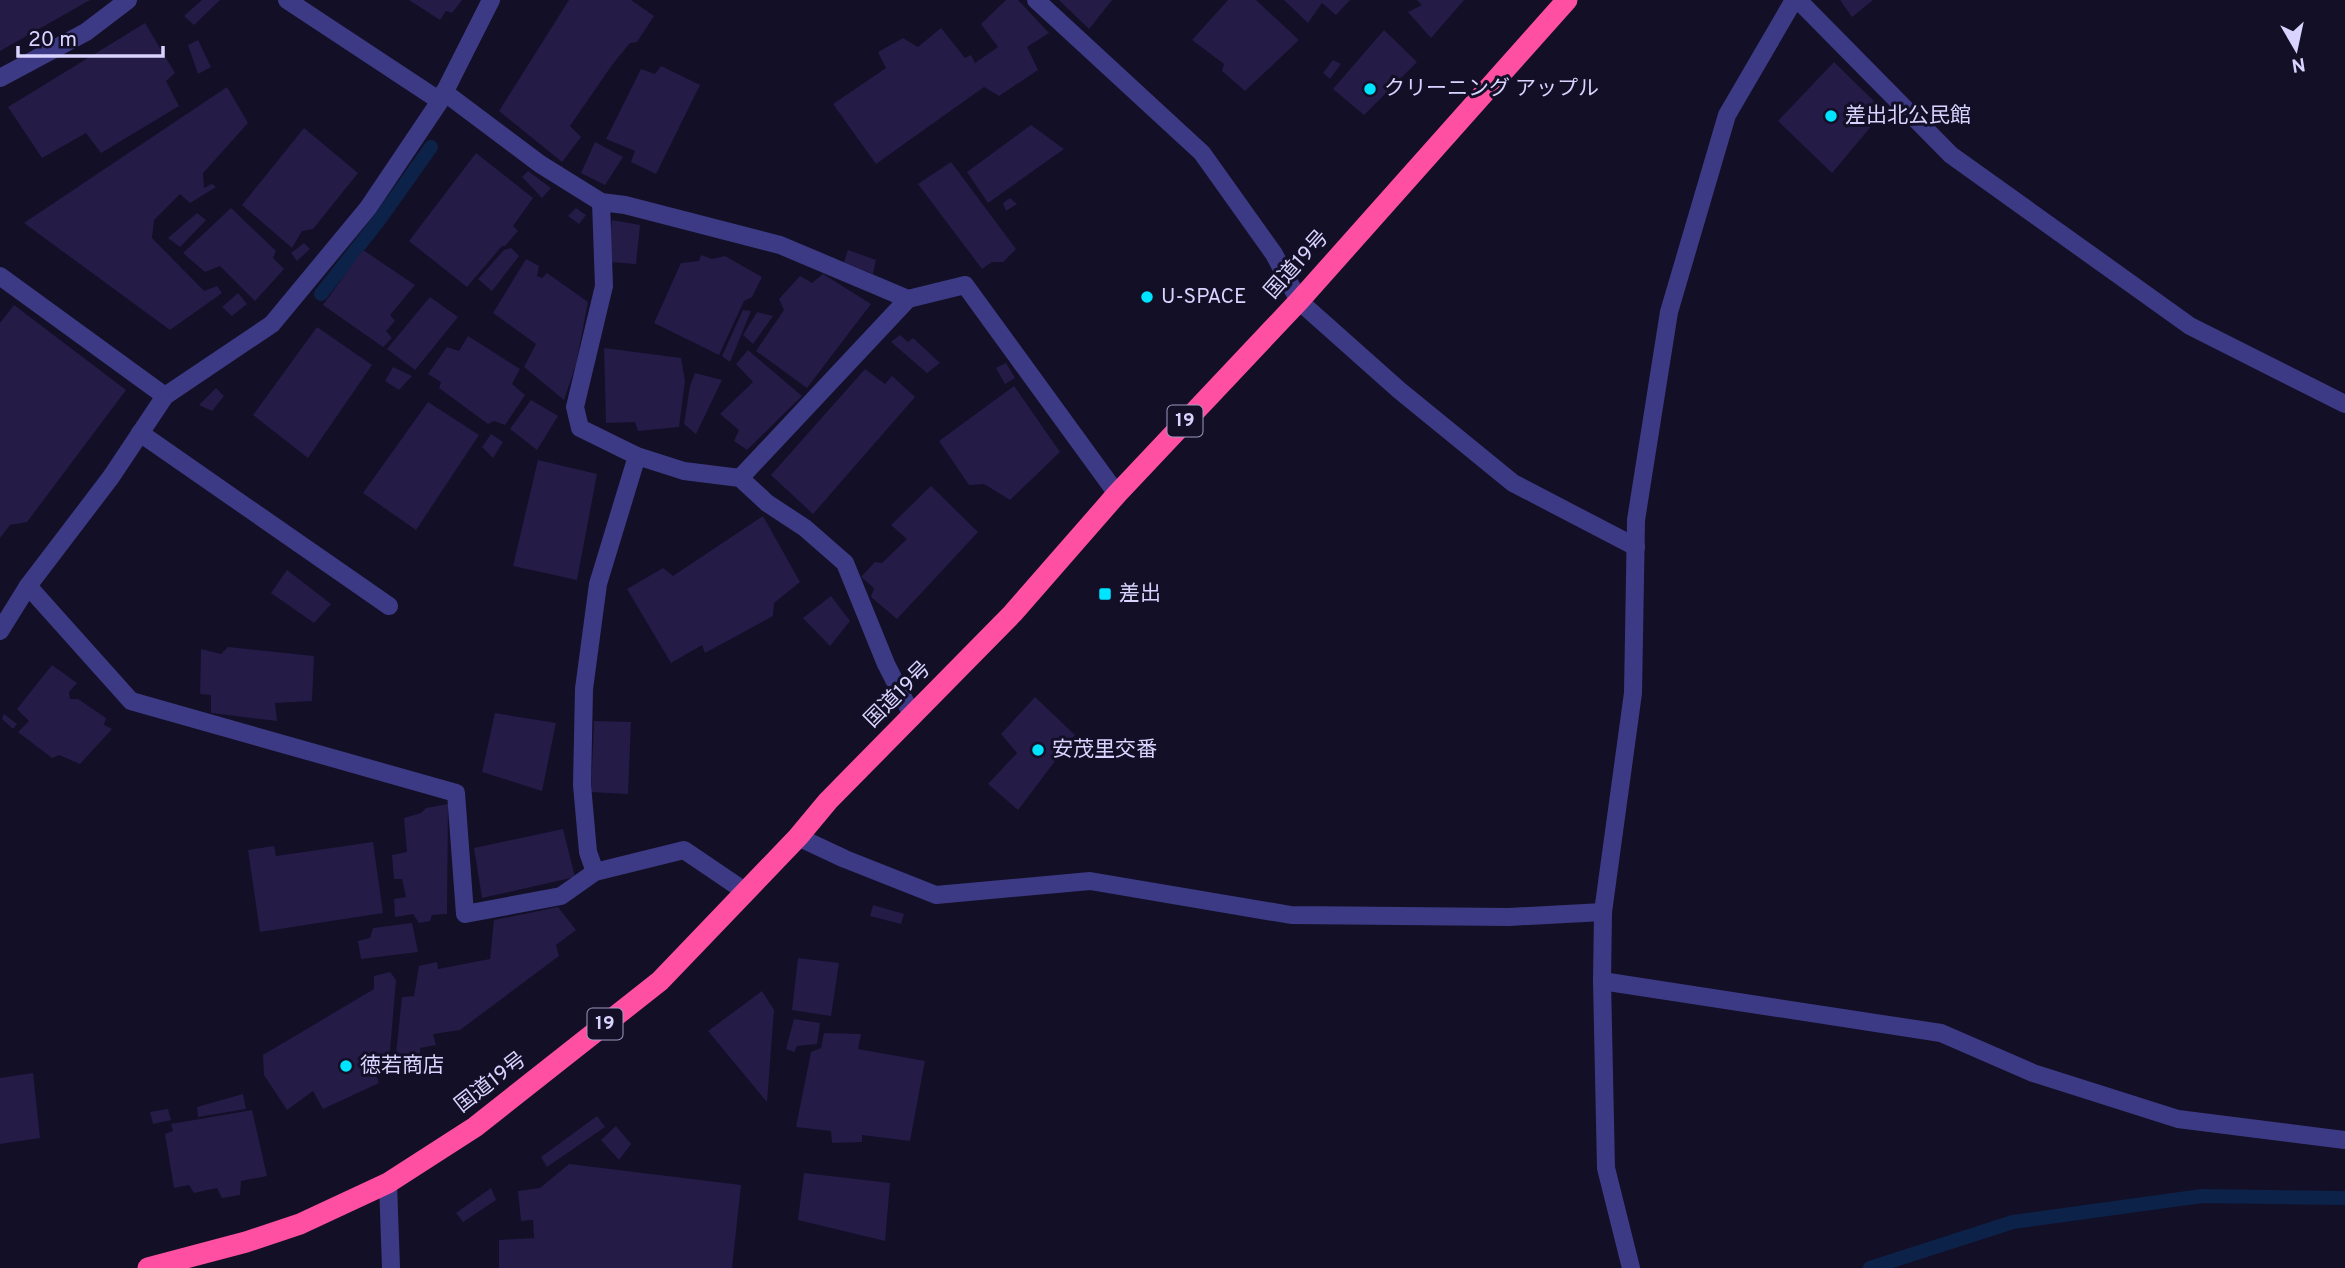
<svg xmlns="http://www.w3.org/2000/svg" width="2345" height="1268" viewBox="0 0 2345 1268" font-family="Overpass,'Noto Sans JP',sans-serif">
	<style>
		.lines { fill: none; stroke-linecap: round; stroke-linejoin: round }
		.stream { stroke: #0c2248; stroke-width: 14 }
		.building { fill: #241b47 }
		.minor { stroke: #3d3a85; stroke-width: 18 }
		.highway { stroke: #ff4fa3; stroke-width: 21 }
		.poi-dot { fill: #00e5ff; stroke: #130f26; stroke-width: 2.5 }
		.labels { text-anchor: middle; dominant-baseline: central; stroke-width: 6; stroke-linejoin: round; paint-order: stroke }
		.shield { fill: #130f26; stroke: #9e99be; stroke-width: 2 }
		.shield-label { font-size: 19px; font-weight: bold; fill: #d9d4ff }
		.poi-label { font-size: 21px; fill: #d9d4ff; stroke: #130f26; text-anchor: start }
		.street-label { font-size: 21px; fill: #d9d4ff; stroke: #130f26 }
	</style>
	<rect width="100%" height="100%" fill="#130f26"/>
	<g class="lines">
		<g class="stream">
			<polyline points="321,294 380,219 431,147"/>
			<polyline points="1870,1268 2013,1222 2202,1196 2345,1198"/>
		</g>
	</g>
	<g class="building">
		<polygon points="0,0 90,0 0,51"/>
		<polygon points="202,0 220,0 194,25 184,16"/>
		<polygon points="409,0 462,0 452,13 446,11 440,20"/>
		<polygon points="569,0 631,0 654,16 637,42 630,43 612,65 570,126 581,137 562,162 499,111"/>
		<polygon points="1006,0 1018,0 1049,33 1027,47 1038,70 999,96 984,87 876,164 833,104 886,68 878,52 903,38 918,47 941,28 965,58 971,55 975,63 998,47 981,24"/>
		<polygon points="1059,0 1112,0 1089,29"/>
		<polygon points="1228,0 1256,0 1299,40 1245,91 1222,71 1224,64 1192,40"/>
		<polygon points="1284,0 1350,0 1336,15 1322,3 1308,23"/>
		<polygon points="1417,0 1464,0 1431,38 1408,12 1422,5"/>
		<polygon points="1840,0 1873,0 1852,17"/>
		<polygon points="145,23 175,73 166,81 179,106 101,153 86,133 42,158 8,107"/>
		<polygon points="1384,30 1417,62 1364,115 1333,89"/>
		<polygon points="198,40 211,67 198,74 188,45"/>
		<polygon points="1333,60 1341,64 1330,79 1323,73"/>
		<polygon points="1834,62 1884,111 1832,173 1778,121"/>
		<polygon points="661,66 700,85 656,174 631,162 635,151 606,139 641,69 655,74"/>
		<polygon points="227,87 248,123 203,173 204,188 212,184 216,187 190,203 180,194 154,220 152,238 204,291 217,286 222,293 170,330 24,223"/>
		<polygon points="1031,125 1064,149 988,203 967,172"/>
		<polygon points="304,128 358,173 313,229 302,231 292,248 242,205"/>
		<polygon points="595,142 623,157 605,185 581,173"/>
		<polygon points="476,153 533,198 513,226 518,231 505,246 502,246 467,287 409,241"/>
		<polygon points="951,162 1016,249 1003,262 992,262 982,269 918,184"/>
		<polygon points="528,171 551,188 542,198 522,177"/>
		<polygon points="1010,198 1017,204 1006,211 1003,203"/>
		<polygon points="231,208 276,251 273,258 284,269 255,301 220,266 205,272 183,253"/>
		<polygon points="576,208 586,215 579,224 568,216"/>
		<polygon points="197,213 206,220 180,247 168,238"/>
		<polygon points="612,220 640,225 636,264 608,262"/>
		<polygon points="304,243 310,249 297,261 291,253"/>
		<polygon points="511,248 519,256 492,291 478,279 504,250"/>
		<polygon points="363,250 415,285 390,315 395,321 386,331 392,338 383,347 323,305"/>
		<polygon points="848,250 876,260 873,274 844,262"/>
		<polygon points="701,255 712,259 725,256 762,277 752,297 744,301 719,355 654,323 681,263 699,261"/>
		<polygon points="526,259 539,266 537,276 542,278 547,273 588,302 576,364 564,400 524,367 536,344 493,313"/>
		<polygon points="823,274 871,304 807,388 756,351 784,310 779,299 800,276 812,283"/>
		<polygon points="238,293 247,304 232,316 222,307"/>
		<polygon points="430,297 458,317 415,370 387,349"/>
		<polygon points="14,305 126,390 27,522 10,525 0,538 0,323"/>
		<polygon points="743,310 751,311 730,362 722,356"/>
		<polygon points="757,312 773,316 753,344 743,335"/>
		<polygon points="317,327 372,365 308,458 253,415"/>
		<polygon points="900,335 908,342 913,338 940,363 927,373 891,342"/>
		<polygon points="468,336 520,369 512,384 525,395 505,425 494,421 488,424 439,388 441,382 428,374 447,347 459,351"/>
		<polygon points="604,348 681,358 685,381 679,427 638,431 635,422 606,423"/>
		<polygon points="748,350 802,396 747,450 734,441 739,430 720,414 753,382 736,364"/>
		<polygon points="1006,363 1015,378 1005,384 996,368"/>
		<polygon points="393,367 412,376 399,390 385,381"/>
		<polygon points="865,369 885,384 892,376 915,397 813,514 771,475"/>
		<polygon points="695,373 722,380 696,434 684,424 690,386"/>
		<polygon points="1014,386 1060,452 1010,500 984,484 969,485 939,441"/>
		<polygon points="216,388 224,396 212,411 199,405"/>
		<polygon points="531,400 558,416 537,450 510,429"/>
		<polygon points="428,402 479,435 416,530 363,493"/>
		<polygon points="491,434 503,442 493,458 482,447"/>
		<polygon points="538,460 597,474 577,580 513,566"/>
		<polygon points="931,486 978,532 897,619 871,597 874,588 861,577 875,562 882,563 907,539 891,525"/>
		<polygon points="763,516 800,582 774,603 773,616 705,653 702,645 671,663 627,589 663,568 673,576"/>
		<polygon points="287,570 331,604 314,623 271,593"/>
		<polygon points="831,596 850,621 830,646 803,618"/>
		<polygon points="228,647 314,656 312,701 275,703 277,721 211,713 211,695 200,694 201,649 221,654"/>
		<polygon points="52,665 77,683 69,692 70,699 78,699 106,718 104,725 112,729 80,764 59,755 52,758 18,732 29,721 17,709"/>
		<polygon points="1035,697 1075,735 1018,810 988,784 1017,753 1001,734"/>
		<polygon points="495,713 556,723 542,791 482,772"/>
		<polygon points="4,714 17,724 13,729 2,719"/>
		<polygon points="594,721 631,722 628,794 591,792"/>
		<polygon points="448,804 447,914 432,915 430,921 419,923 413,914 395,917 394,899 406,897 402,879 394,879 392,855 407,852 404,818 421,813 426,808"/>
		<polygon points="563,829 575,877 482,898 474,848"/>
		<polygon points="373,842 383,913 260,932 248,850 274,846 276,856"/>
		<polygon points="873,905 904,914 901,924 870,916"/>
		<polygon points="558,907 576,930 556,945 559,956 460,1030 433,1034 436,1045 420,1048 420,1058 394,1072 402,997 414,996 419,966 437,962 438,969 490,959 494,920"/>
		<polygon points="412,923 418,952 361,959 358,941 370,938 373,928"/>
		<polygon points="798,958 839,963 831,1016 792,1010"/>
		<polygon points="390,972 396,980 389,1063 374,1069 379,1083 323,1109 313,1091 287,1110 264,1075 263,1055 374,989 374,976"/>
		<polygon points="762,991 774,1010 767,1102 708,1031"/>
		<polygon points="794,1019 820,1023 817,1044 797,1046 794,1052 786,1049"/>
		<polygon points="824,1033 861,1034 858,1049 925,1061 910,1141 862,1135 862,1142 832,1143 831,1131 796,1127 811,1052 821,1048"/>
		<polygon points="33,1073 40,1138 0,1144 0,1078"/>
		<polygon points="243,1094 246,1109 198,1117 197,1107"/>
		<polygon points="168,1109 171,1120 153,1124 150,1112"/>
		<polygon points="252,1110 267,1176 241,1181 240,1195 222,1198 217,1188 194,1193 189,1185 174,1188 165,1134 173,1131 171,1124"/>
		<polygon points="597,1116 605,1127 547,1167 541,1157"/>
		<polygon points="616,1126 631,1144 619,1160 601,1140"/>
		<polygon points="569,1164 741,1185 732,1268 499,1268 499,1240 534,1238 533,1220 521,1221 518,1191 540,1188"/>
		<polygon points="804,1173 890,1183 885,1241 798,1220"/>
		<polygon points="491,1188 496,1200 463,1222 456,1213"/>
	</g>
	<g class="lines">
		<g class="minor">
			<polyline points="287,0 440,101"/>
			<polyline points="1036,0 1202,153 1274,254 1299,301 1399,390 1513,483 1636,547"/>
			<polyline points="1798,0 1951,155 2190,326 2345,404"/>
			<polyline points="0,78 86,32 128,0"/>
			<polyline points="444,92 540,164 601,202 625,205 780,245 908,299"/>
			<polyline points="601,202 604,286 575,407 580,428 637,456 684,471 740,478 767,503 805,528 845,563 886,664 913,717"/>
			<polyline points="0,276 165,396"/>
			<polyline points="140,433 389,606"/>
			<polyline points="740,478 908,299 965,285 1117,494"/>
			<polyline points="28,586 131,701 456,793 465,914 561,896 595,872 684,850 746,892"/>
			<polyline points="0,631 28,586 111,477 165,396 272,324 368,208 440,101 491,0"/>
			<polyline points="798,837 845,859 936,895 1090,881 1291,915 1509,917 1603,912"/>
			<polyline points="595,872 588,852 582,785 584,689 598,584 637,456"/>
			<polyline points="1602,981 1941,1033 2033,1073 2178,1119 2345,1140"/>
			<polyline points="388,1183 391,1268"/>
			<polyline points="1631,1268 1606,1168 1602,981 1603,912 1633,693 1636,520 1669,312 1727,115 1794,0"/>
		</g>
		<polyline class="highway" points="148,1268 246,1242 300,1224 388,1183 475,1127 660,981 798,837 828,801 1013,613 1117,494 1299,301 1567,0"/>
	</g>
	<g class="poi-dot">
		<circle cx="1370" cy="89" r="7"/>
		<circle cx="1831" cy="116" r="7"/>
		<circle cx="1147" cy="297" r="7"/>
		<rect x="1098" y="587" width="14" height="14" rx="3.5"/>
		<circle cx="1038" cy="750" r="7"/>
		<circle cx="346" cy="1066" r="7"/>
	</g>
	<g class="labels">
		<g class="shield">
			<rect x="1167.5" y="405.5" width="35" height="31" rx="5"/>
			<rect x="587.5" y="1008.5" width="35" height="31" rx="5"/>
		</g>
		<g class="shield-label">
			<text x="1185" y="421">19</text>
			<text x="605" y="1024">19</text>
		</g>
		<g class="poi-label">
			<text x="1384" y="89">クリーニング アップル</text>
			<text x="1845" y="116">差出北公民館</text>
			<text x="1161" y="297">U-SPACE</text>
			<text x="1119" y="594">差出</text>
			<text x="1052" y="750">安茂里交番</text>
			<text x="360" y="1066">徳若商店</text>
		</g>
		<g class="street-label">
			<text transform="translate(1297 265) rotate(-48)">国道19号</text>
			<text transform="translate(898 695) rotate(-45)">国道19号</text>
			<text transform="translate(491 1083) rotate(-38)">国道19号</text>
		</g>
	</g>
	<g transform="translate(2296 49) rotate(171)" stroke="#130f26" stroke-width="5" paint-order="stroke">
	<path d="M0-5L12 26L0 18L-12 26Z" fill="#d9d4ff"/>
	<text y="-10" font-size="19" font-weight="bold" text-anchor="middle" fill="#d9d4ff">N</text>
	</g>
	<path d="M18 46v10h145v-10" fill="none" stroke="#d9d4ff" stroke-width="3.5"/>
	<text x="28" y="46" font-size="21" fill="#d9d4ff" stroke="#130f26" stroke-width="5" paint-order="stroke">20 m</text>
</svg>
